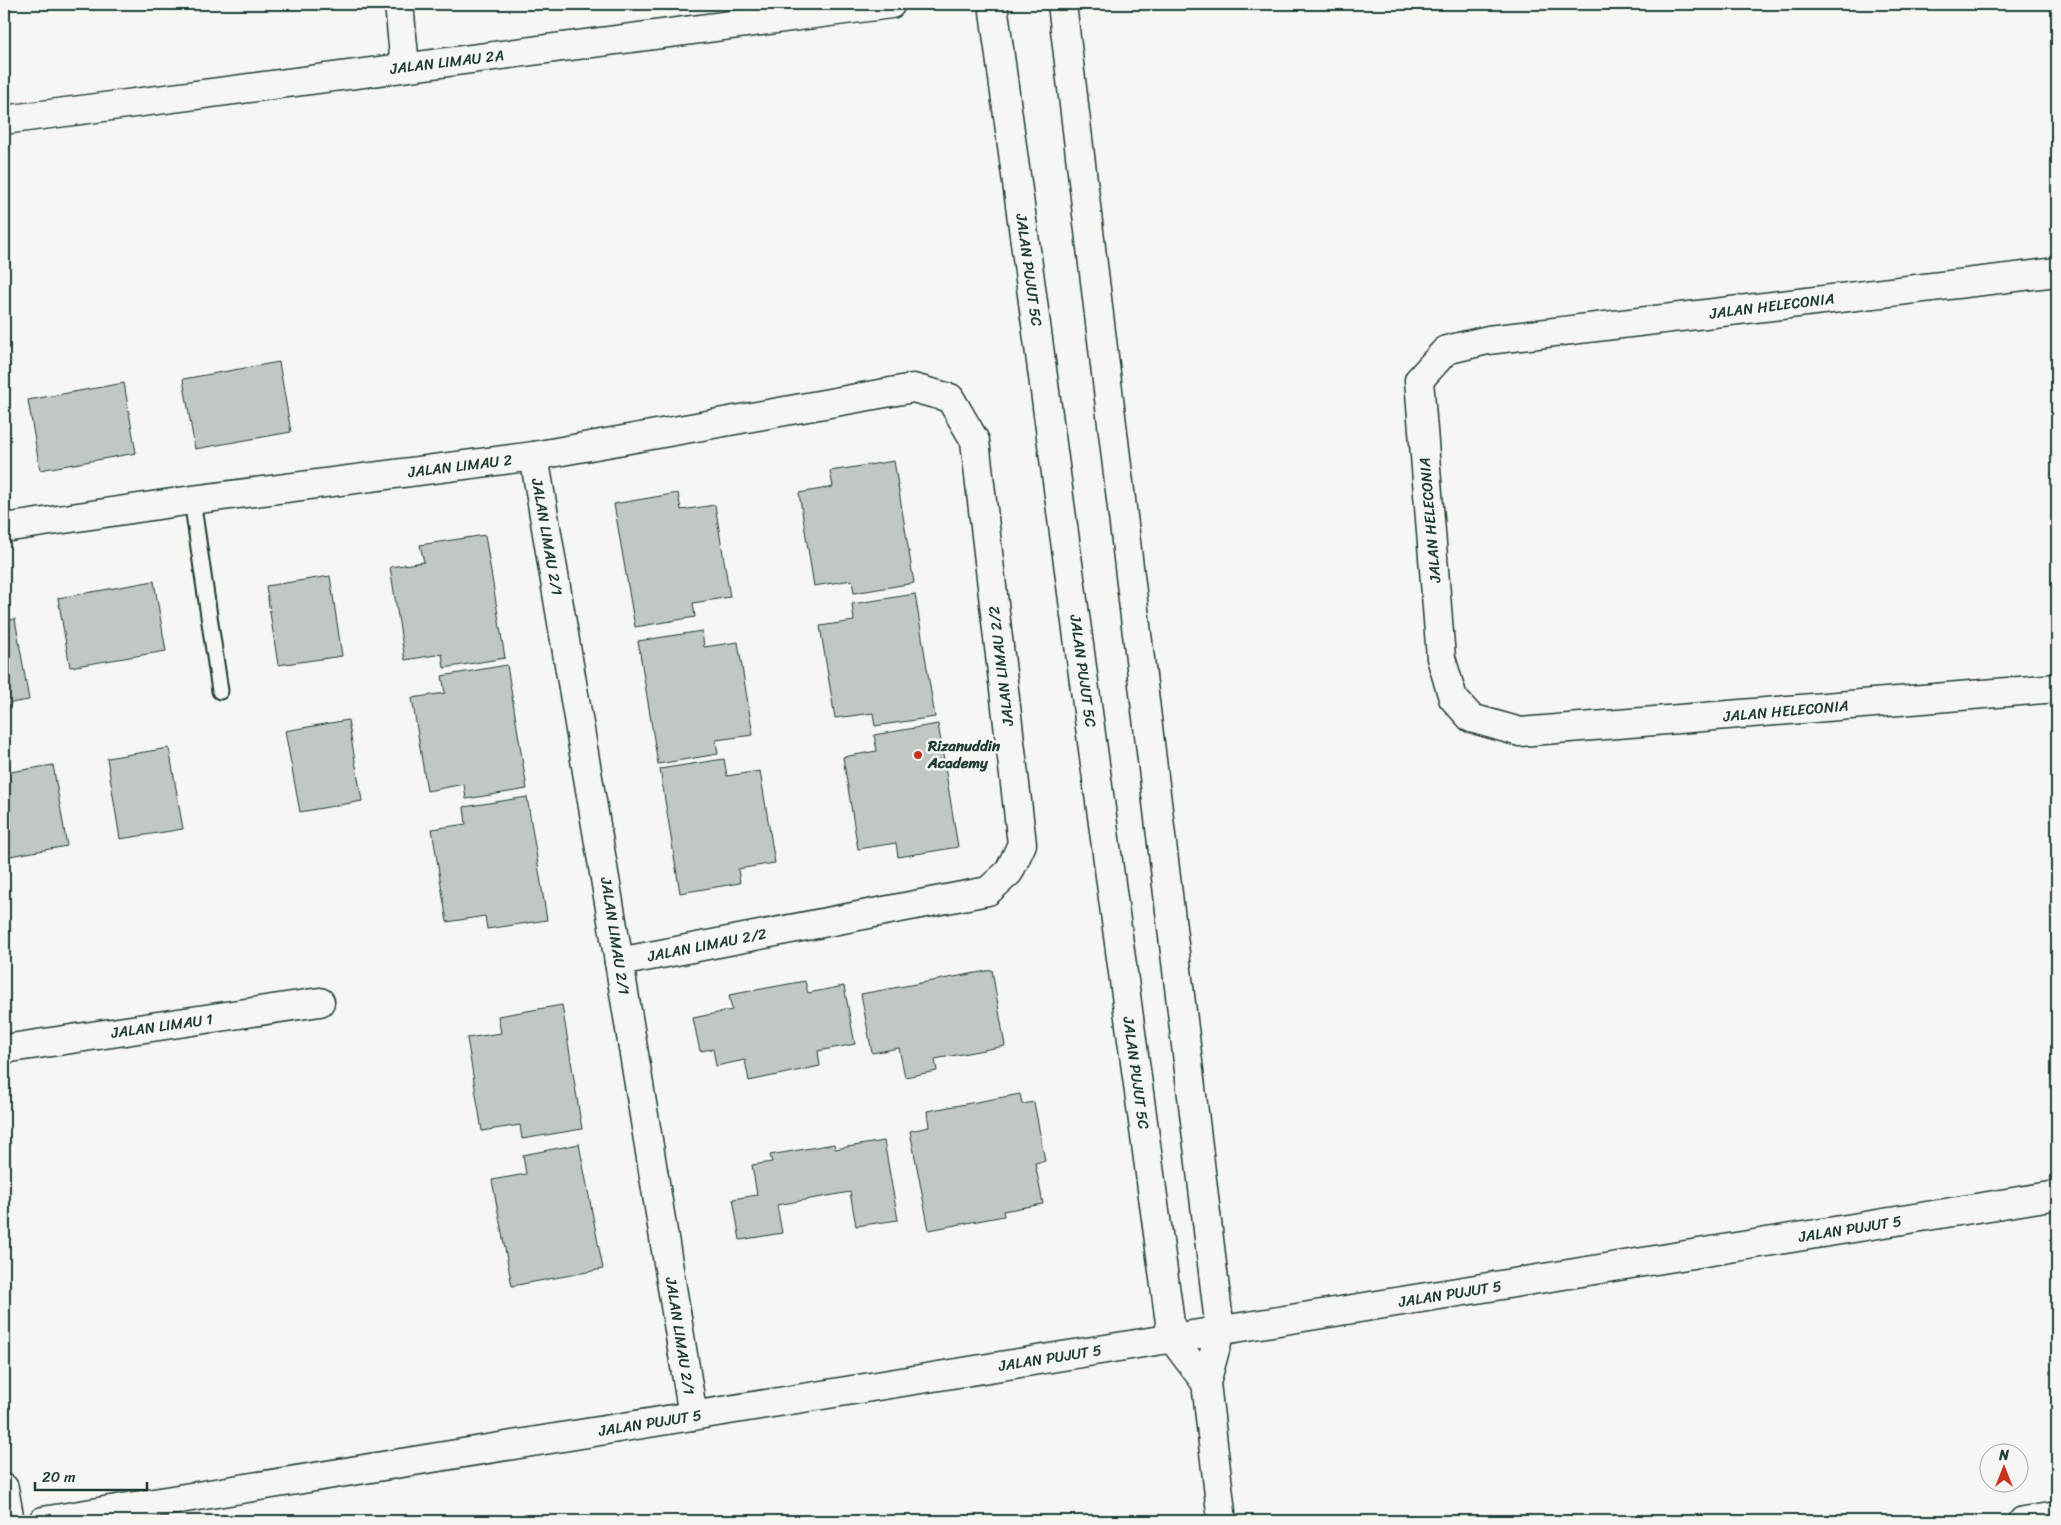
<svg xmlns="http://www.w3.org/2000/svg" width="2061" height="1525" viewBox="0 0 2061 1525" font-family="Sriracha,sans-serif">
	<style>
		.building { fill: #c1c8c3; stroke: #1f3d34 }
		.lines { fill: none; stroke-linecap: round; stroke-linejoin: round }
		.service-casing { stroke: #1f3d34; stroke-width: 19 }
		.minor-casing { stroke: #1f3d34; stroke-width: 31 }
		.service { stroke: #f6f6f2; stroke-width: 15 }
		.minor { stroke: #f6f6f2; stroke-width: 28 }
		.poi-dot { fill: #c8321e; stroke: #f6f6f2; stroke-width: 2 }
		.labels { text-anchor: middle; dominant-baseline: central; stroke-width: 5; stroke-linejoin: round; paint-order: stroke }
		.street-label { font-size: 15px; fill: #1f3d34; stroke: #f6f6f2 }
		.poi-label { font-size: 15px; font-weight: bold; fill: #1f3d34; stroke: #f6f6f2; text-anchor: start }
	</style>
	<rect width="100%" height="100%" fill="#f6f6f2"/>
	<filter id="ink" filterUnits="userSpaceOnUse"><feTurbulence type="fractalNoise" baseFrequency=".02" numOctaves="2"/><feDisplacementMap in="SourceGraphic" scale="10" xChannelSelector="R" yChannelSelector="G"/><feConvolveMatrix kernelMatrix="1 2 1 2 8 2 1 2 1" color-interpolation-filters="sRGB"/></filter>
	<g filter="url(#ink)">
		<g class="building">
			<polygon points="279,362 291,432 195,449 183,379"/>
			<polygon points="124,383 136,453 40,470 28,400"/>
			<polygon points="894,461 914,583 854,593 852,580 814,586 799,493 833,487 830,471"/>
			<polygon points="678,493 681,510 715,505 730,597 693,603 695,617 635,627 614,504"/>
			<polygon points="485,535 505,658 444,668 442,654 405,660 390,567 424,562 420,545"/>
			<polygon points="330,576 342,656 278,665 266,586"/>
			<polygon points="154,581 166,651 70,667 58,598"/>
			<polygon points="915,594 935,717 875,726 873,713 835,718 820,626 854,621 852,604"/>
			<polygon points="15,619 29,700 4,704 4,621"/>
			<polygon points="702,631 704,647 738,642 753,735 716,740 718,754 658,764 638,641"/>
			<polygon points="507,665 527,789 466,799 464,784 427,791 412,698 445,693 442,676"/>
			<polygon points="348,720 362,801 300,812 285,731"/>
			<polygon points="938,724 958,847 898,857 896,843 858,849 843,757 877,751 874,735"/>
			<polygon points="169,748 183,829 120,839 107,758"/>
			<polygon points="724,759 727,776 760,771 775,863 738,869 740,883 680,893 660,769"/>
			<polygon points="53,765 67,846 4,857 4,773"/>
			<polygon points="527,797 547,920 487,929 485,916 447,922 432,829 466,824 464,807"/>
			<polygon points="992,970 1005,1046 935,1059 937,1071 905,1077 899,1048 872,1053 861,994"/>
			<polygon points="805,981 808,993 844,986 855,1044 818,1051 820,1066 749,1081 745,1060 716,1066 713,1049 700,1051 693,1018 732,1010 729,995"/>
			<polygon points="562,1005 582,1129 522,1139 520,1125 482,1131 467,1038 501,1033 498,1016"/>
			<polygon points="1020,1094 1022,1104 1034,1102 1045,1161 1035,1163 1043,1204 1003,1211 1004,1216 929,1230 910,1131 929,1127 927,1111"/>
			<polygon points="884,1141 898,1220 856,1226 850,1192 777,1205 782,1233 740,1240 733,1199 757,1195 752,1165 772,1162 770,1155 834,1144 835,1149"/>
			<polygon points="579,1144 603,1269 512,1286 492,1180 526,1174 523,1155"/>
		</g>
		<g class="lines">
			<defs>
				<polyline id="service" points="192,500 220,691"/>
				<g id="minor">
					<polyline points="399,4 405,67"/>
					<polyline points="993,4 1172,1338 1206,1383"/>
					<polyline points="1062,4 1220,1331 1206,1383 1222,1521"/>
					<polyline points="4,120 891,4"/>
					<polyline points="2057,272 1488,340 1446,350 1419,380 1441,658 1453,698 1471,718 1520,732 2057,688"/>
					<polyline points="534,456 619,962 693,1416"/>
					<polyline points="4,528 192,500 534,456 913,388 950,398 975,441 1022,844 1009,872 988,891 619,962"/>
					<polyline points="4,1049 320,1002"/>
					<polyline points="4,1488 10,1521"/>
					<polyline points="43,1521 2057,1195"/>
					<polyline points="2023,1521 2057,1516"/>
				</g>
			</defs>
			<use href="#service" class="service-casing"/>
			<use href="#minor" class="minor-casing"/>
			<use href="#service" class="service"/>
			<use href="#minor" class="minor"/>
		</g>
	</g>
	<circle class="poi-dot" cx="918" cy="755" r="5"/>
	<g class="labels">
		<g class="street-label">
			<text transform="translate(447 62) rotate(-7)">JALAN LIMAU 2A</text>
			<text transform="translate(1029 270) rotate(82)">JALAN PUJUT 5C</text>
			<text transform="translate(1772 306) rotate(-7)">JALAN HELECONIA</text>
			<text transform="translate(460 466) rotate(-7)">JALAN LIMAU 2</text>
			<text transform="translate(1430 520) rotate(-95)">JALAN HELECONIA</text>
			<text transform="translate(547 537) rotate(80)">JALAN LIMAU 2/1</text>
			<text transform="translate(1001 666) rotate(-97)">JALAN LIMAU 2/2</text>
			<text transform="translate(1083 671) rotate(82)">JALAN PUJUT 5C</text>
			<text transform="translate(1786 711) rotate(-5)">JALAN HELECONIA</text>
			<text transform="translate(615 936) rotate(81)">JALAN LIMAU 2/1</text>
			<text transform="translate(707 945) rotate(-11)">JALAN LIMAU 2/2</text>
			<text transform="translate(162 1026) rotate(-8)">JALAN LIMAU 1</text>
			<text transform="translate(1136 1073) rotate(82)">JALAN PUJUT 5C</text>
			<text transform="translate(1850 1229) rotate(-9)">JALAN PUJUT 5</text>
			<text transform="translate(1450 1294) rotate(-9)">JALAN PUJUT 5</text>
			<text transform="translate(680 1336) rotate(81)">JALAN LIMAU 2/1</text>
			<text transform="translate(1050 1358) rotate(-9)">JALAN PUJUT 5</text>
			<text transform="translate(650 1423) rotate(-9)">JALAN PUJUT 5</text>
		</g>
		<g class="poi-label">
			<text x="928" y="746">Rizanuddin<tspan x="928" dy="17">Academy</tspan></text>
		</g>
	</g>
	<rect width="2061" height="1525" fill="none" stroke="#f6f6f2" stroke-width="20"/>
	<rect x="10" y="10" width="2041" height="1505" fill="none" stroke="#1f3d34" stroke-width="2" filter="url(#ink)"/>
	<g transform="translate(2004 1468)"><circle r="24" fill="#f6f6f2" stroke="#a0aca6"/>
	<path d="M0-4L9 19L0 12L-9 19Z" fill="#c8321e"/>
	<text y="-8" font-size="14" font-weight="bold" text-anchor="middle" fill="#1f3d34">N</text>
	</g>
	<path d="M35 1482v8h112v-8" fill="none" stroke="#1f3d34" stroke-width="2.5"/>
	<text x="42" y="1482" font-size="15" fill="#1f3d34" stroke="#f6f6f2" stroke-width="4" paint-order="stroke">20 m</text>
</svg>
